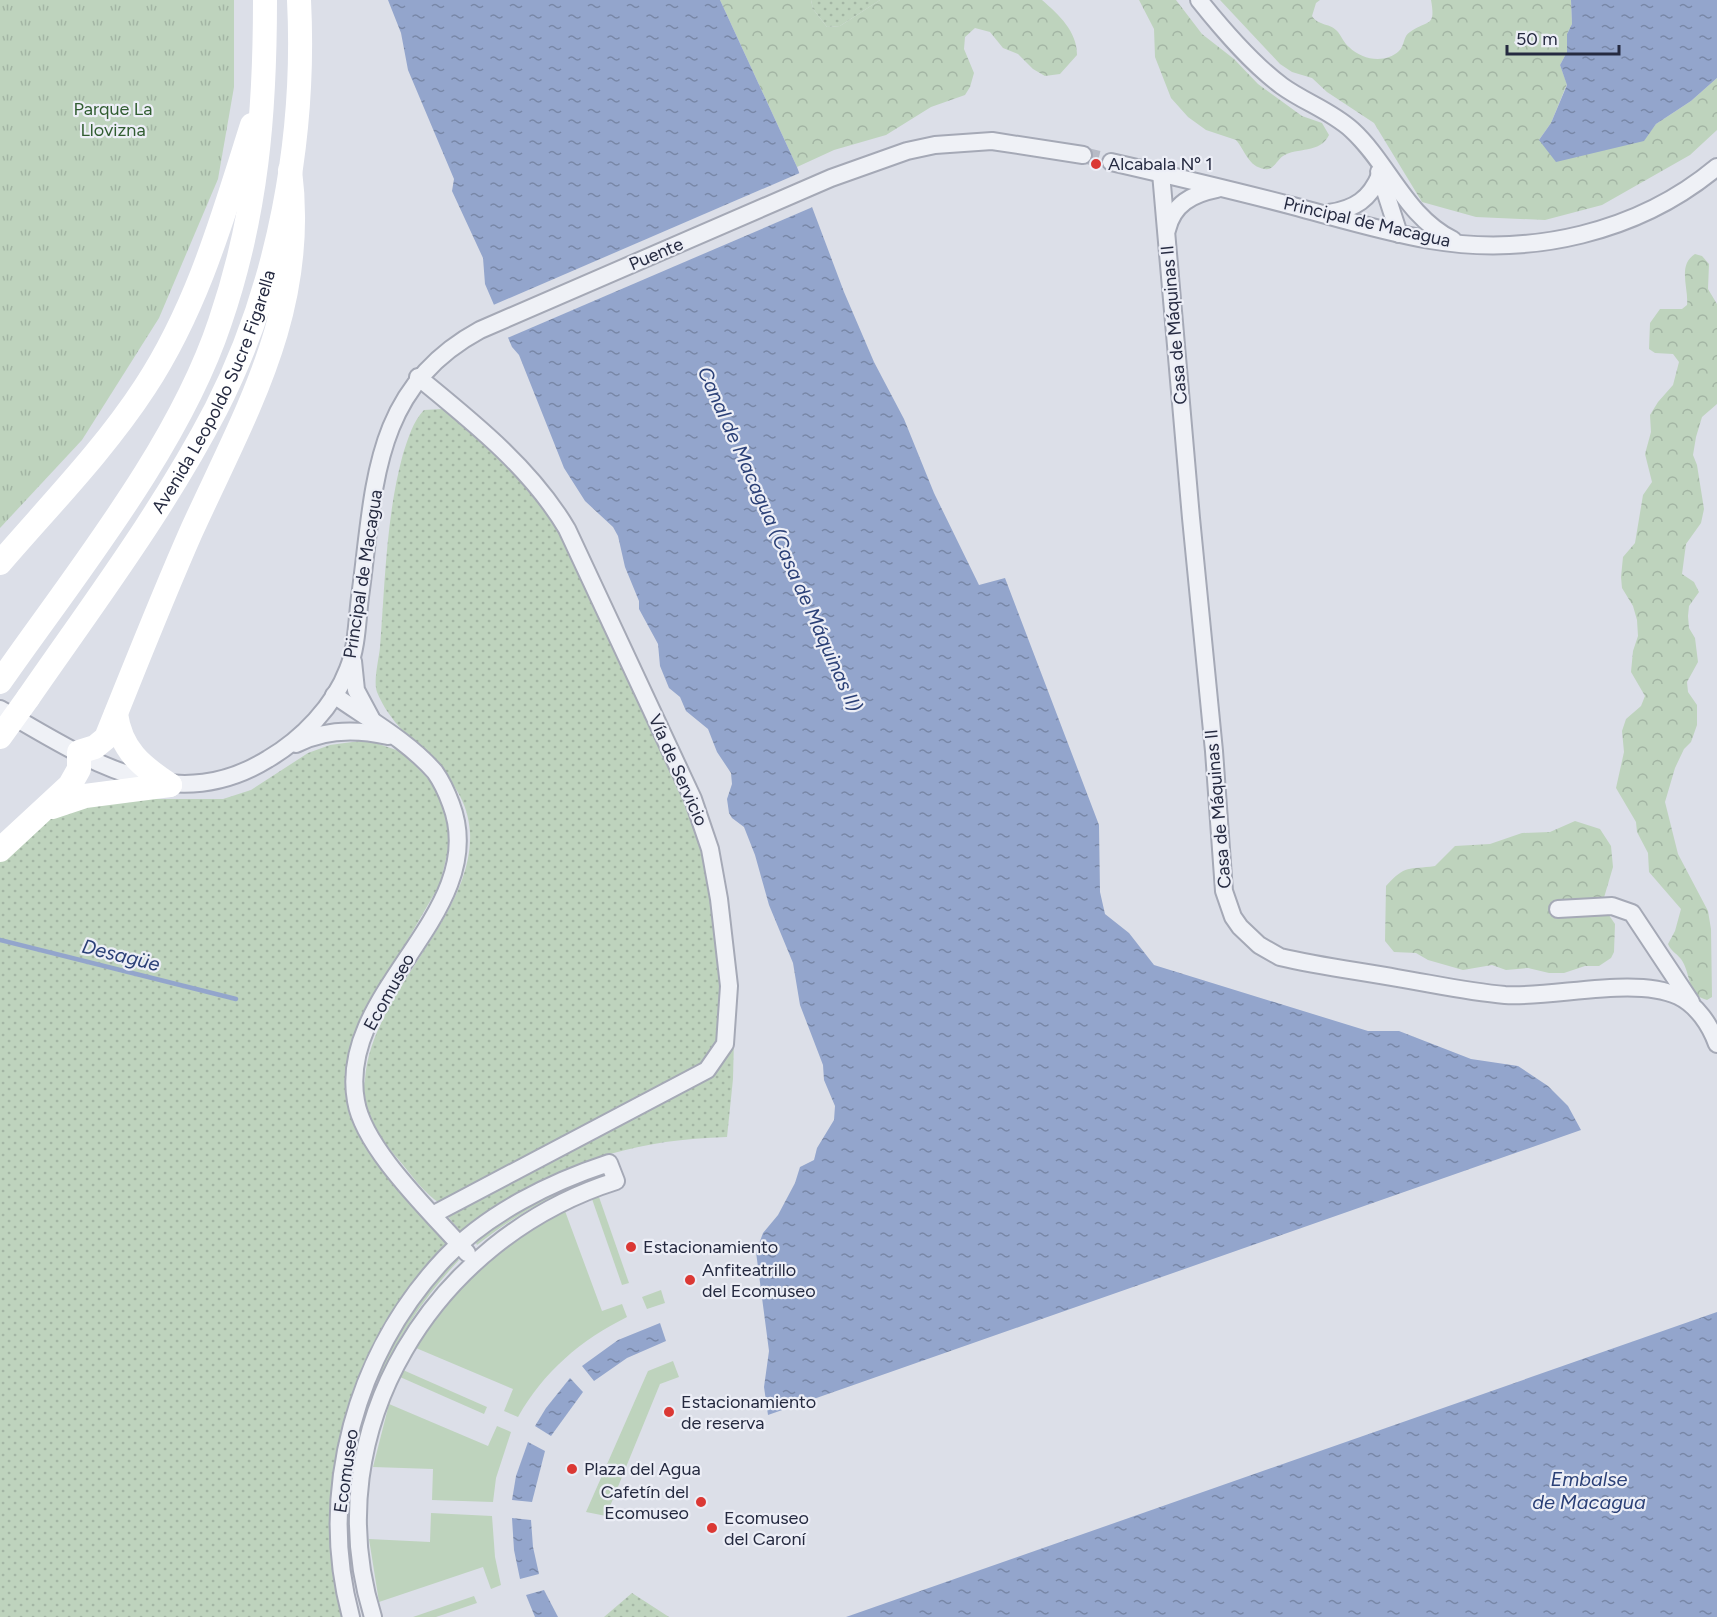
<svg xmlns="http://www.w3.org/2000/svg" width="1717" height="1617" viewBox="0 0 1717 1617" font-family="Figtree,sans-serif">
	<style>
		.grass { fill: url(#grass-dots) }
		.forest { fill: url(#forest-crowns) }
		.park { fill: url(#park-tufts) }
		.garden { fill: #bed3bd }
		.water { fill: url(#water-ripples) }
		.pier { fill: #dcdfe8 }
		.lines { fill: none; stroke-linecap: round; stroke-linejoin: round }
		.stream { stroke: #93a5cc; stroke-width: 4.5 }
		.minor-tunnel { stroke: #b7bbc6; stroke-width: 16; stroke-dasharray: 16 8; stroke-linecap: butt }
		.minor-casing { stroke: #a5a9b6; stroke-width: 20 }
		.minor { stroke: #eff1f6; stroke-width: 16 }
		.secondary { stroke: #fff; stroke-width: 24 }
		.secondary-bridge { stroke: #fff; stroke-width: 24 }
		.poi-dot { fill: #db3834; stroke: #eceef6; stroke-width: 2 }
		.labels { text-anchor: middle; dominant-baseline: central; stroke-width: 4.5; stroke-linejoin: round; paint-order: stroke }
		.park-label { font-size: 18px; fill: #315d31; stroke: #eceef6 }
		.poi-label { font-size: 18px; fill: #252a40; stroke: #eceef6; text-anchor: start }
		.street-label { font-size: 18px; fill: #252a40; stroke: #eceef6 }
		.water-label { font-size: 20px; font-style: italic; fill: #2b4077; stroke: #eceef6 }
	</style>
	<defs>
		<pattern id="grass-dots" width="8" height="8" patternUnits="userSpaceOnUse" patternTransform="scale(1.5)"><rect width="8" height="8" fill="#bed3bd"/><path d="M2 2h.1M6 6h.1" fill="none" stroke="#a3b5a4" stroke-width="1.8" stroke-linecap="round"/></pattern>
		<pattern id="forest-crowns" width="20" height="18" patternUnits="userSpaceOnUse" patternTransform="scale(1.5)"><rect width="20" height="18" fill="#bed3bd"/><path d="M2 6a3 3 0 1 1 6 0M12 15a3 3 0 1 1 6 0" fill="none" stroke="#a3b5a4"/></pattern>
		<pattern id="park-tufts" width="24" height="20" patternUnits="userSpaceOnUse" patternTransform="scale(1.5)"><rect width="24" height="20" fill="#bed3bd"/><path d="M3 7l-1-3M5 7V3M7 7l1-3M15 17l-1-3M17 17v-4M19 17l1-3" fill="none" stroke="#a3b5a4"/></pattern>
		<pattern id="water-ripples" width="26" height="14" patternUnits="userSpaceOnUse" patternTransform="scale(1.5)"><rect width="26" height="14" fill="#93a5cc"/><path d="M2 4q2-2 4 0t4 0M15 11q2-2 4 0t4 0" fill="none" stroke="#7887a7"/></pattern>
	</defs>
	<rect width="100%" height="100%" fill="#dcdfe8"/>
	<g class="grass">
		<polygon points="811,0 880,0 840,26 827,27 813,9"/>
		<path d="M442,409L452,414L521,479L563,535L590,587L694,822L711,892L720,976L721,1032L715,1050L695,1070L441,1204C424,1194 411,1174 398,1159C384,1143 367,1123 363,1101C362,1094 364,1086 365,1079C371,993 474,917 470,832C466,767 399,747 377,692C373,681 379,659 380,647C385,584 386,516 403,454C408,439 413,421 424,410Z"/>
		<path d="M367,740L402,752L433,784L447,818L450,842L440,884L370,1005L352,1049L348,1075L349,1101L450,1242C349,1335 308,1485 342,1617H0V859L53,814L132,799H223L251,790L308,753L330,745Z"/>
		<path d="M734,1038L733,1079L727,1137C620,1140 547,1169 461,1232L449,1218V1211L707,1079L726,1058Z"/>
		<polygon points="632,1593 669,1617 604,1617"/>
	</g>
	<g class="forest">
		<path d="M720,0H811L813,9L827,27L840,26L880,0H1042C1059,15 1077,31 1077,55L1060,74L1045,76L1033,69L1018,54L1003,48L990,32L975,28L965,37L964,49L974,73L970,87L965,95L931,107L886,135L834,150L797,167Z"/>
		<path d="M1139,0H1176L1202,34L1234,59L1258,84L1302,116L1322,123L1329,135C1320,154 1297,147 1283,156C1277,160 1273,171 1265,169C1248,167 1245,150 1236,140L1206,130L1188,117L1171,98L1155,57L1154,29Z"/>
		<path d="M1220,0H1320L1316,3L1312,16C1318,26 1331,23 1338,32C1342,37 1344,43 1349,47C1362,60 1385,64 1399,51C1405,45 1403,36 1410,32C1428,19 1436,28 1431,0H1571L1572,24L1567,34V52L1560,65L1567,84L1551,123L1539,140L1643,141L1656,124L1691,101L1717,78V130L1690,155L1602,205L1545,220L1476,217L1422,202L1374,123L1327,92L1312,78L1292,72L1280,64Z"/>
		<path d="M1695,254L1702,256L1709,264L1708,289L1717,304V404L1702,417L1696,437L1693,455L1697,465L1704,509L1701,523L1686,544L1682,574L1694,582L1699,592L1689,606L1688,616L1689,628L1695,638L1698,662L1687,682L1688,692L1697,705V725L1691,742L1684,749L1675,768L1665,802L1678,854L1708,911L1711,929L1712,997L1707,1000C1687,995 1691,973 1681,959C1676,953 1671,951 1668,944L1675,931L1681,909L1649,872L1648,853L1637,832L1636,822L1616,788L1624,752L1622,731L1626,719L1641,706L1645,696L1631,672L1633,651L1638,636L1637,620L1633,606L1622,588L1621,577L1623,557L1635,543L1643,495L1652,482L1645,454L1651,432L1650,415L1658,402L1673,385L1679,362L1673,354L1655,353L1649,349L1650,323L1660,309H1682L1687,305C1689,289 1677,265 1695,254Z"/>
		<path d="M1575,821L1600,829L1611,846L1613,867L1603,901L1604,908L1615,924L1614,952L1611,958L1599,966H1585L1564,973H1549L1528,968L1506,970L1492,965L1463,970L1428,960L1416,953L1394,952L1385,941L1386,886C1406,864 1408,870 1435,866L1455,846L1490,844L1522,833L1550,832Z"/>
	</g>
	<polygon class="park" points="0,0 234,0 234,87 218,179 159,318 82,440 0,528"/>
	<g class="garden">
		<path d="M599,1173L600,1177C555,1193 515,1215 477,1245L475,1241L543,1196Z"/>
		<polygon points="599,1197 629,1283 622,1285 592,1199"/>
		<path d="M565,1211L602,1311L622,1304L627,1317C581,1340 544,1371 518,1417L504,1411L513,1389L416,1348C447,1291 505,1237 565,1211Z"/>
		<path d="M456,1257L459,1260C426,1295 400,1333 380,1377L376,1375L415,1306Z"/>
		<polygon points="661,1290 665,1303 647,1309 642,1297"/>
		<polygon points="673,1361 679,1377 660,1384 606,1516 586,1512 648,1371"/>
		<polygon points="403,1370 487,1407 484,1414 400,1377"/>
		<polygon points="368,1395 372,1397 356,1455 350,1512 346,1512 349,1468"/>
		<polygon points="389,1404 488,1446 497,1426 511,1432 496,1478 493,1502 432,1500 433,1469 373,1467"/>
		<polygon points="431,1513 492,1516 495,1557 501,1585 491,1589 483,1567 379,1602 369,1539 430,1542"/>
		<polygon points="474,1596 477,1603 436,1617 413,1617"/>
	</g>
	<g class="water">
		<polygon points="388,0 720,0 797,167 844,292 874,362 904,419 934,493 979,585 1005,578 1099,825 1100,892 1105,914 1129,933 1154,965 1368,1031 1399,1031 1471,1059 1518,1066 1548,1086 1568,1106 1581,1130 768,1415 764,1387 769,1351 756,1252 763,1233 778,1215 795,1183 800,1167 814,1160 817,1148 834,1120 835,1106 824,1080 823,1065 800,1005 793,963 769,905 755,855 744,827 732,818 729,813 727,799 732,784 731,773 717,752 708,729 686,711 680,697 669,688 660,666 658,644 639,609 639,601 625,567 618,536 613,527 585,501 564,468 519,355 512,347 485,284 483,258 452,191 454,179 408,70 401,33"/>
		<polygon points="1571,0 1717,0 1717,78 1691,101 1656,124 1644,141 1556,162 1539,140 1551,123 1567,85 1560,65 1567,52 1567,34 1572,24"/>
		<polygon points="1717,1312 1717,1617 846,1617"/>
		<polygon points="660,1323 666,1341 627,1358 594,1381 582,1366 618,1340"/>
		<polygon points="570,1378 583,1392 551,1436 535,1426 546,1408"/>
		<polygon points="528,1442 545,1451 532,1502 512,1500 516,1476"/>
		<polygon points="512,1518 531,1520 533,1547 539,1574 520,1579 514,1550"/>
		<polygon points="544,1590 558,1617 535,1617 526,1595"/>
	</g>
	<polygon class="pier" points="802,172 815,206 505,339 491,306"/>
	<g class="lines">
		<polyline class="stream" points="0,940 236,999"/>
		<polyline class="minor-tunnel" points="1083,155 1111,162"/>
		<defs>
			<g id="minor">
				<path d="M1199,0C1223,30 1251,63 1282,86C1304,102 1331,111 1352,130C1389,164 1405,216 1453,240"/>
				<path d="M1111,162C1172,176 1232,190 1293,206C1338,218 1384,232 1430,240C1530,257 1638,233 1717,167"/>
				<polyline points="1379,172 1399,234"/>
				<path d="M1161,173L1191,518L1214,751L1224,891L1233,917L1240,927L1259,945L1280,957C1318,966 1358,971 1397,978C1433,984 1469,992 1505,995C1555,998 1634,976 1678,996C1697,1005 1710,1025 1717,1044"/>
				<path d="M1329,213C1355,209 1370,199 1380,175"/>
				<path d="M1167,230C1173,204 1192,194 1217,189"/>
				<path d="M418,377C473,422 531,468 567,529L693,799L710,849L719,899L729,986L725,1044L707,1070L434,1214"/>
				<polyline points="353,661 356,690 371,718"/>
				<path d="M334,695C368,719 408,741 435,772C442,782 447,793 451,804C492,912 336,991 356,1101C364,1150 434,1215 467,1253"/>
				<path d="M0,709C86,758 171,819 268,759C302,739 334,706 348,669C357,647 357,621 360,597C375,488 371,389 480,330L831,178L907,151L935,145L992,141L1083,155"/>
				<path d="M296,744C325,729 357,729 388,736"/>
				<polyline points="1558,909 1612,906 1632,913 1691,1002"/>
				<path d="M351,1617C317,1491 356,1352 445,1258C488,1213 551,1182 609,1163L616,1181C435,1238 314,1429 373,1617"/>
			</g>
		</defs>
		<use href="#minor" class="minor-casing"/>
		<use href="#minor" class="minor"/>
		<g class="secondary">
			<path d="M0,563C49,506 104,450 145,387C198,306 223,216 252,125"/>
			<path d="M0,682C76,573 178,448 220,322C257,214 265,113 265,0"/>
			<path id="s1" d="M28,698C93,604 163,511 216,409C279,286 306,138 299,0"/>
			<path d="M116,714C121,750 141,766 170,785"/>
			<polyline points="52,807 85,796 170,785"/>
			<path d="M0,850L70,785L79,769V752L95,747L106,738C134,669 161,600 191,532C246,411 308,309 290,170"/>
		</g>
		<polyline class="secondary-bridge" points="0,737 28,698"/>
	</g>
	<g class="poi-dot">
		<circle cx="1096" cy="164" r="6"/>
		<circle cx="631" cy="1247" r="6"/>
		<circle cx="690" cy="1280" r="6"/>
		<circle cx="669" cy="1412" r="6"/>
		<circle cx="572" cy="1469" r="6"/>
		<circle cx="701" cy="1502" r="6"/>
		<circle cx="712" cy="1528" r="6"/>
	</g>
	<g class="labels">
		<g class="park-label">
			<text x="113" y="109">Parque La<tspan x="113" dy="21">Llovizna</tspan></text>
		</g>
		<g class="poi-label">
			<text x="1108" y="164">Alcabala Nº 1</text>
			<text x="643" y="1247">Estacionamiento</text>
			<text x="702" y="1270">Anfiteatrillo<tspan x="702" dy="21">del Ecomuseo</tspan></text>
			<text x="681" y="1402">Estacionamiento<tspan x="681" dy="21">de reserva</tspan></text>
			<text x="584" y="1469">Plaza del Agua</text>
			<text x="689" y="1492" text-anchor="end">Cafetín del<tspan x="689" dy="21">Ecomuseo</tspan></text>
			<text x="724" y="1518">Ecomuseo<tspan x="724" dy="21">del Caroní</tspan></text>
		</g>
		<g class="street-label">
			<text transform="translate(1367 222) rotate(13)">Principal de Macagua</text>
			<text transform="translate(656 254) rotate(-23)">Puente</text>
			<text transform="translate(1174 325) rotate(-95)">Casa de Máquinas II</text>
			<text stroke="none"><textPath href="#s1" startOffset="360">Avenida Leopoldo Sucre Figarella</textPath></text>
			<text transform="translate(363 574) rotate(-81)">Principal de Macagua</text>
			<text transform="translate(678 770) rotate(66)">Vía de Servicio</text>
			<text transform="translate(1218 809) rotate(-95)">Casa de Máquinas II</text>
			<text transform="translate(389 992) rotate(-61)">Ecomuseo</text>
			<text transform="translate(346 1471) rotate(-82)">Ecomuseo</text>
		</g>
		<g class="water-label">
			<text transform="translate(780 539) rotate(66)">Canal de Macagua (Casa de Máquinas II)</text>
			<text transform="translate(121 955) rotate(14)">Desagüe</text>
			<text x="1589" y="1479">Embalse<tspan x="1589" dy="23">de Macagua</tspan></text>
		</g>
	</g>
	<path d="M1507 45v9h112v-9" fill="none" stroke="#252a40" stroke-width="3"/>
	<text x="1516" y="45" font-size="18" fill="#252a40" stroke="#eceef6" stroke-width="4.5" paint-order="stroke">50 m</text>
</svg>
